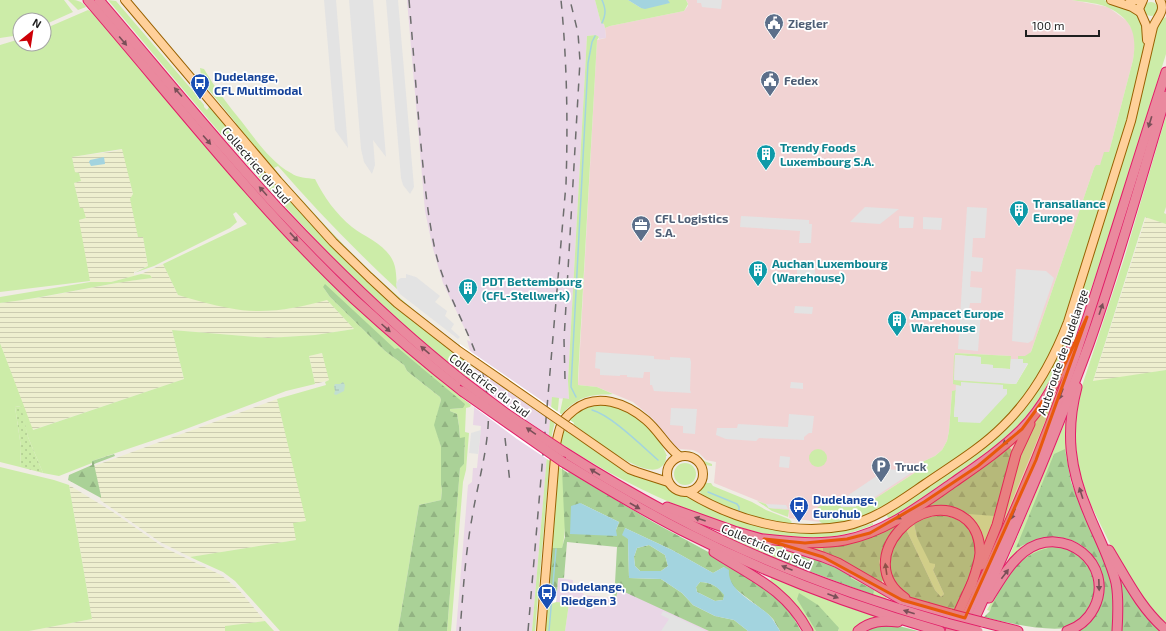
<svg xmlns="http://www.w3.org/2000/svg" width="1166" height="631" viewBox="0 0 1166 631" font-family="'Exo 2',sans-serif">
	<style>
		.commercial { fill: #f1d3d3 }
		.industrial { fill: #e9d6e6 }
		.farmland { fill: url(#farmland-rules) }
		.grass { fill: #cceca8 }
		.forest { fill: url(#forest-firs); fill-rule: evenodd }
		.wetland { fill: url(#wetland-marsh) }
		.garden { fill: url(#garden-dots) }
		.parking { fill: #e3e3e3 }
		.water { fill: #a3d4df; fill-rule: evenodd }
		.pier { fill: #fff }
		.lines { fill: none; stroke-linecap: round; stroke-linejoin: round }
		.stream { stroke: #a3d4df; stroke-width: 1.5 }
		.major-casing { stroke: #996100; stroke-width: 10 }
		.highway-casing { stroke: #e21d67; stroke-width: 11 }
		.major { stroke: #ffd09a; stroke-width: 8 }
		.highway { stroke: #ea899e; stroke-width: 9 }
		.rail { stroke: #6d6d6d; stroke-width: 1.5; stroke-dasharray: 8 8; stroke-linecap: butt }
		.major-bridge-casing { stroke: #996100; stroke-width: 10; stroke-linecap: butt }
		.highway-bridge-casing { stroke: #e21d67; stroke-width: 11; stroke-linecap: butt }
		.major-bridge { stroke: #ffd09a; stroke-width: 8 }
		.highway-bridge { stroke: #ea899e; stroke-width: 9 }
		.oneway { fill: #7a4f58 }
		.marked { fill: #e8590c; fill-opacity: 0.2; stroke: #e8590c; stroke-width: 3; stroke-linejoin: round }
		.labels { text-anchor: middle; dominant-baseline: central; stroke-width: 3.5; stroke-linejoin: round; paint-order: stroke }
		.service-label { font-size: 12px; font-weight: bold; fill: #4e5e75; stroke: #fff; text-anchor: start }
		.transit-label { font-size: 12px; font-weight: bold; fill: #164399; stroke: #fff; text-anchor: start }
		.culture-label { font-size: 12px; font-weight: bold; fill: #0d838f; stroke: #fff; text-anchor: start }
		.street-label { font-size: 12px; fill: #1f1f1f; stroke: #fff }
	</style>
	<defs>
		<pattern id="farmland-rules" width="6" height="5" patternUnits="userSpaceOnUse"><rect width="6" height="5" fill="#eeefcf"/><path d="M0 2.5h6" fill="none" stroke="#ccccb1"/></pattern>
		<pattern id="forest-firs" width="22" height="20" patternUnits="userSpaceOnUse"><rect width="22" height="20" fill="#aad197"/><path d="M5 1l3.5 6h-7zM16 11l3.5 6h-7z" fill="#92b382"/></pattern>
		<pattern id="wetland-marsh" width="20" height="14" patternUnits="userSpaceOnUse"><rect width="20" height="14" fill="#c1dfd0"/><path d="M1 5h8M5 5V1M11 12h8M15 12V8" fill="none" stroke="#a5bfb2"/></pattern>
		<pattern id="garden-dots" width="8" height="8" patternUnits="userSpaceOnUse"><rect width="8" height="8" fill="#cceca8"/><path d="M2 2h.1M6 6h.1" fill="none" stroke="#afca90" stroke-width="1.8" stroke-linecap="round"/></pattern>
	</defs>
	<rect width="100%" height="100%" fill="#f0ece4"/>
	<polygon class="commercial" points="686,0 1072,0 1108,7 1127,21 1134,33 1135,46 1133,60 1109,152 1100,165 1094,168 1031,352 1025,357 1018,357 1018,359 1010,369 1011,356 955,353 954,356 1003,385 952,391 949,431 947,441 942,450 935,456 922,462 916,472 876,498 863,503 856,503 856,507 841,502 831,502 818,507 817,515 820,516 819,520 820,522 789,518 788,510 769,508 766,504 714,483 716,462 706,460 699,453 693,450 680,449 676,447 652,418 633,402 597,387 578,385 597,40 606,38 605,28 610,26 684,11 688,6 688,3"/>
	<g class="industrial">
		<polygon points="407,0 595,0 601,23 604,24 605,28 606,38 599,39 599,37 596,35 587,36 568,381 569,399 552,398 532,631 456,631 468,485 472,482 473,468 477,468 481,426 473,425 476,380 475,368 467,340 471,342 443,283 433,249 425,211"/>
		<polygon points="558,578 573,580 572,590 582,591 584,595 612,598 618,588 709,631 565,631 569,603 556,602"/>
	</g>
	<g class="farmland">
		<polygon points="123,149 133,194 138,237 143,237 148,266 134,272 134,275 141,274 163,264 178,295 265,311 287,309 327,300 354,329 315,335 268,338 172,330 184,379 32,430 0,343 0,303 38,298 128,281 152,278 141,274 111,282 90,282 78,220 86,218 80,209 74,183 81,181 79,173 75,172 72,157 110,152"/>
		<polygon points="1146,217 1166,224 1166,370 1093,382"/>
		<polygon points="322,353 330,380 315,384 309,356"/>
		<polygon points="277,399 307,521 296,540 190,557 160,542 100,500 101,496 94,466"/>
		<polygon points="69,485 113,512 163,547 221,575 239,590 265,621 225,626 225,631 29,631 92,619"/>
	</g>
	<g class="grass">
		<polygon points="0,0 64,0 73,12 44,25 44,20 20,20 20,35 0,38"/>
		<path d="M68,0C76,0 81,0 86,7L78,10Z"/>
		<path d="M108,0L116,1L193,91L204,105V107L207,110L209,107L215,112L332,245L455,352L454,353L470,364L471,405L470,407L466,408L465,432L469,433L466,470L463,482L451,631H447L460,467L464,464L465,438H460L459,426L457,414L450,411V409L463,408L323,287L330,297L385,351L404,365L407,371L440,397L441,400L435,425L441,447V485L442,490L441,500L419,505L398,631H280L235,581L223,572L190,557L296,540L293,523L306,521L277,399L326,385L325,382L329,380L322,353L309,356L315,384L286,391L178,432L92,461V463L59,476L43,473L28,437L20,406L15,407L21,447L20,467L0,462V343L33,430L184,379L172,330L268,338L315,335L354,329L327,300C295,309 262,315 229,308C212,305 195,300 178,295L163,264L247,224L236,212L233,214L237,222L230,228L154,266L134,273L148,266L143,237H138L130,199L133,194L122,149L72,157L75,172L79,173L81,181L74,183L80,208H83L86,218L79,220L90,281L0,292V45L20,39V44H44V29L88,10L93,13L164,97L339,291L400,347L462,398L463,374C326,268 218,130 108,0Z"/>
		<polygon points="595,0 628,0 641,8 669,3 668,0 686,0 688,4 684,11 610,26 605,28 604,24 601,23"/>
		<path d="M1072,0H1104L1134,10L1143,21L1145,46L1134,99L1058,341L1034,385L1000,426L965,454L876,513L846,523L826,525L820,522L818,518H820V516H817V513H821V509H817L818,507L831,502H841V506L856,507V503H863L876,498L916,472L922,462L935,456L942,450L947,441L949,431L952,391L956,390L954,417H958V421L1003,389V385L961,383V386L953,384L954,356L955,353L1011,356L1010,369L993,368V365L980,364L981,357L955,355L954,380L1016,384L1028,364L1023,363V359H1018V356H1025L1031,352L1094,168L1096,165H1100L1104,152H1109L1133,60C1137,35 1133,20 1109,8C1100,3 1083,2 1072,0Z"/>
		<circle cx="1151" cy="9" r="7"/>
		<polygon points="1166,17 1166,54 1104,253 1073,338 1057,374 1029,416 1011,434 968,467 920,500 889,519 885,513 968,458 1027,404 1077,303 1140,101 1155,30 1158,22"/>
		<path d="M596,35L599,37L597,40L578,377V385L597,387L613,394C607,395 602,394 597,395C581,396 569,405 559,417L563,398L569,399L568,381L587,36Z"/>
		<path d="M200,68L204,69C215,88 228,105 242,122C256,140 271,162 291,173C298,178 307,178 315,179C324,197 336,214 352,227C365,237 384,244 392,259C397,268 396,279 397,289C355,250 315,209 278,166L274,168C285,183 300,197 312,211C357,261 405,306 459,345L458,346C372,283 306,208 237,128L236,123L200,79L199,76L201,75Z"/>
		<polygon points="1166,116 1166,207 1164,213 1166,214 1166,224 1145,217 1093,381 1166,370 1166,627 1143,600 1116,556 1091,505 1079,472 1074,433 1074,415 1081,389 1124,259"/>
		<path d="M141,274L150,275L152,278C101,284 51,297 0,303V297L90,282H111Z"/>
		<polygon points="1053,394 1054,395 1051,407 994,544 982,544 967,516 913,513 930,503 929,508 952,507 968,514 1013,479 1024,444 1040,414"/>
		<polygon points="552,397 559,398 558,409 552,434 535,631 532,631"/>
		<path d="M596,404C603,405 611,405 617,407C639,414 659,435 667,456H666C666,461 665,464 661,467C644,481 589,435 573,424L568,430L627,471L666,484L676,492L685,494L717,512L738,519L814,532L816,533C836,533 854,530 873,523V525C843,537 816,541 784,536L783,538C705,522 632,489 565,446C559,479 570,518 562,549L552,548C553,528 554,508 556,489C557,467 556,440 567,422C574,411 584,408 596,404Z"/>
		<polygon points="1068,415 1068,446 1071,482 1065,449 1016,548 1050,536 1070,539 1080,544 1093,554 1096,563 1051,539 1004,569"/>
		<circle cx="818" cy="458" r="9"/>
		<path d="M680,451L693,453L704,461L712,464V466C699,465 698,453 681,453Z"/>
		<circle cx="685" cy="474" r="11"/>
		<polygon points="0,467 54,480 69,485 92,619 29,631 0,631"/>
		<path d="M707,483H711L713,486L752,502L766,510L789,519L792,522L790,524L783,523L740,514L703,497C698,491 699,486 707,483Z"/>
		<polygon points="757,501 766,504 769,508 789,510 788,517 772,511"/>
		<path d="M907,519L885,577L879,562L886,541L900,524L898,523C874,536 850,545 823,548L848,564L808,548V545H825Z"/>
		<polygon points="914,524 917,537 935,564 935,566 933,570 944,594 941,597 935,590 906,529"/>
		<polygon points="726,531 812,555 818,557 811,562 803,556 780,552 779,560 724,536"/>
		<path d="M1049,545L1061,546L991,607L990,611L987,610C1002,583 1016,553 1049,545Z"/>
		<polygon points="852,574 887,595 886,600 873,595 874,590 851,578"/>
		<polygon points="772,577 841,604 882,618 854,631 838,631 839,628 815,628 816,631 812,631 769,582"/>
		<path d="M556,602L569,603L565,631H545C546,620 544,606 556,602Z"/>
		<polygon points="265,621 274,631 225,631 225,626"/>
	</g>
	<g class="forest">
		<polygon points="325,284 395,349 398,348 465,404 463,408 450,409 450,411 457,414 459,426 460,438 465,437 464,464 460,468 447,631 398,631 419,505 441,500 442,490 441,485 441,447 434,425 441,400 440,397 407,371 404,365 385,351 330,297 323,287"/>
		<polygon points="1008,446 1013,451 995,516 968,514 952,507 929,508 927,507 930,503 990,462"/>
		<path d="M1065,449L1071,482L1092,531L1106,560L1112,584L1115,606L1113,631H1073L1091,620C1093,612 1102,580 1101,574C1096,551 1075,536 1051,537C1041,537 1025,545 1016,548L1054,454Z"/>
		<polygon points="114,454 115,456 94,464 101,496 101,498 68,480 69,475 92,465 92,461"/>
		<path d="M562,469L568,473L569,472L653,522L736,567L765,587L789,610L801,631H780L773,619L768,614L733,587L724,567L713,573L672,550L625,528L628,539L629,578L661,579L682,593L693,605L715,616L734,620L748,631H709L618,589L616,598H612L613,584L615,583L617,547L567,542L564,578H558L557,592L554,590L550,583L552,548H562L565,537ZM580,503L619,522L616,530Z"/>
		<path d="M943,515C966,520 979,531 976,557C976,566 970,576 967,583C964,591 959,605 953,610C939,606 917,602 905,594C903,592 901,589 899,587C882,567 889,546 906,529L935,590L941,597L944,594L933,570L935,566V564L930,563L917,537L914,524C921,517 933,516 943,515Z"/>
		<path d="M898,523L900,524L886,541L879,562L885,577L881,583L848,564L823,551V548C851,545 874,536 898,523Z"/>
		<polygon points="649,545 665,555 668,566 661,571 640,571 635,566 634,557 637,548"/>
		<path d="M1058,546C1076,549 1090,561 1094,579C1095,582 1096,585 1095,588C1095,592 1093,596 1092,600C1089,613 1079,624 1066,628C1042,631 1008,623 984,617L990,611L991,607C1008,575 1018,552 1058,546Z"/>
		<polygon points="780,552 803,556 811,562 818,557 852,574 851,578 874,590 873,595 779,560"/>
		<polygon points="1115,563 1164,631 1121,631 1123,609 1120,585"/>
		<path d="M700,582C711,582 718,587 725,595L723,600L715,601L697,592L696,587Z"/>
		<polygon points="799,593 818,605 839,628 838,631 816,631 797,599"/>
		<polygon points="891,624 918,631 862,631 867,628"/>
	</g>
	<polygon class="wetland" points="343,382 345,385 344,391 336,395 334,394 335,391 334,386 335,384 340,384"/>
	<polygon class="garden" points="21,406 28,437 43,473 20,467 21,447 15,407"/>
	<g class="parking">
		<polygon points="324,0 336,0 348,148 335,130"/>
		<polygon points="349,0 373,0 386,157 373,140 375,165 372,174 364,162 361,149"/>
		<polygon points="386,0 398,0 414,187 410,194 403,185 401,178"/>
		<polygon points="697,0 722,0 721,9 702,7 701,3 697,3"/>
		<polygon points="865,207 899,209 880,224 850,222"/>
		<polygon points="967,207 987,208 985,238 973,238 972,257 983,258 982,272 971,271 970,287 982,288 981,303 970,303 969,310 981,311 978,351 958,349"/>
		<polygon points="741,216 809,220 809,224 812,224 811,243 799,243 800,231 740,227"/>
		<polygon points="899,216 914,217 913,228 899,228"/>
		<polygon points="923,217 942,218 941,230 923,229"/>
		<polygon points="797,268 815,269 815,277 797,275"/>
		<polygon points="1016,269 1046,271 1054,278 1033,340 1028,343 1012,341"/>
		<polygon points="406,274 416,277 440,296 435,302 447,311 445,316 454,324 451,329 460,337 458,339 400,294 397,289 396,284 398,280 401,278 406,278"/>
		<polygon points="795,306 813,307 812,314 794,313"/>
		<polygon points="596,352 654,356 654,359 670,360 670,357 690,358 691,362 690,390 691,393 654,391 652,385 650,385 650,372 644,372 643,378 627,377 627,375 620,375 620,376 600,375 600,369 595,368"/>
		<polygon points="955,355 981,357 981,364 993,365 993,368 1010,369 1011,359 1023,359 1023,363 1028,363 1016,384 954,380"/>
		<polygon points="791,382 803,383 803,389 790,388"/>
		<polygon points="961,382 1003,385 1003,389 1007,389 1007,394 980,423 958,422 958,417 954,417 956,385 961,386"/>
		<polygon points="671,408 697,409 695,434 683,433 683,426 670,425"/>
		<polygon points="789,414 814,416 812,433 809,433 804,437 804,440 759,438 756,441 726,439 716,435 717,428 737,428 738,424 788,427"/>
		<polygon points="481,430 478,454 469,453 471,433"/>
		<polygon points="780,456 790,457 789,468 779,467"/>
		<polygon points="887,469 914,471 875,497 864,500 856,500 856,507 841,507 841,497 847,496"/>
		<polygon points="766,504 786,505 788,509 769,508"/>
		<polygon points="663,611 706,631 661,631 669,619 661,615"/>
	</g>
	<g class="water">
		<polygon points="628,0 668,0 670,3 645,9 641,8"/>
		<polygon points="104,157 105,164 91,166 89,162 90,160"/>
		<polygon points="580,503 619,522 616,530 617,536 570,534 571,506"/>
		<path d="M625,528L672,550L713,573L724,567L729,570C727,591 755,602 769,615C774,620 776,625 780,631H748L734,620L715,616L693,605L682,593L661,579L629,578L628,539L622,535ZM649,545L665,555L668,566L661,571H640L635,566L634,557L637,548ZM700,582C711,582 718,587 724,595L723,600L715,601L697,592L696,587Z"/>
	</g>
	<g class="pier">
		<polygon points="460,344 574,423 567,432 454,353"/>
		<polygon points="463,374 516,413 564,446 562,469 517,439 462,398"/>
		<polygon points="550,583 554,590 557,592 556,602 552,603 547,611"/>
	</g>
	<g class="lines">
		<g class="stream">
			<path d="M602,0C606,9 606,14 602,23"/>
			<polyline points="576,397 571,387 588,63 592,42 595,36"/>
			<path d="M592,410C611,415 643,447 658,460"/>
			<polyline points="708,492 737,504 739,507 739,511"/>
			<polyline points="549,631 556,549"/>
		</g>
		<defs>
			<g id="major">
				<polyline points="125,0 278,181 333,242 369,277 397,303 456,349"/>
				<polyline points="1111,0 1132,7 1140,12"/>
				<polyline points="1130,0 1142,0"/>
				<polyline points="1143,0 1139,9 1146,25 1147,40"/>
				<polyline points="570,428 629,469 637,472 668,482"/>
				<circle cx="685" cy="474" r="18"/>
				<path d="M688,492C734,520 791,536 845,526C875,520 900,501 925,484C951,466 980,449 1003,426C1033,397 1053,361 1068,322L1131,121L1153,27C1157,17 1166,11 1160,0"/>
				<path d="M541,631L556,444C558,436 559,428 563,421C566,417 570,413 574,410C597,392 626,403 646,420C659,431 666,446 679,456"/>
			</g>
			<g id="highway">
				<path d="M88,0C175,101 257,207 354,299C389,331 425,362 462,391"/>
				<path d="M99,0C158,69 215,140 277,207C335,269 396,328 463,381"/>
				<path d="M1077,387C1065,432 1070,470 1088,512C1097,535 1110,558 1116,583C1119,599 1118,615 1117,631"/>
				<path d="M564,452C600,475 636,496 674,516C760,562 853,596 947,623"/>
				<path d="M563,462C602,486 640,509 681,530C763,572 851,606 940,631"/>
				<polyline points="667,507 734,531 769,541"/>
				<path d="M764,539C791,542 818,545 845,540C886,532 921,505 954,482C977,466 1002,449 1021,430C1044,407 1059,376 1072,347"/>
				<polyline points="789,546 823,557 838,563 902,600 951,614"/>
				<path d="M1109,550C1126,578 1141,609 1166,630"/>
				<path d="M714,552C751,576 786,589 808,631"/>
				<polyline points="981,565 997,525 1016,454 1030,424"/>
				<path d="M905,598C850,560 923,483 967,520C977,529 980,541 980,553C979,565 974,577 970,589"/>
				<path d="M989,598C999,582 1009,564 1024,552C1063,522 1116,564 1094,608C1088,620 1079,627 1067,631"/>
				<polyline points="982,622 1018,631"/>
				<path d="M858,631C870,621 882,620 898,622"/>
				<polyline points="950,631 972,583"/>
				<path d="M959,631C1002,543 1042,452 1074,359C1106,264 1135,167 1166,72"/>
				<path d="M969,631C1012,537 1053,442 1089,344C1118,262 1141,179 1166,96"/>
			</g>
		</defs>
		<use href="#major" class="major-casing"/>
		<use href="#highway" class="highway-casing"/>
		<use href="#major" class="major"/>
		<use href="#highway" class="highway"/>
		<g class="rail">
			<path d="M409,0C413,45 416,90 420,135C424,176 427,215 436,254C449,306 483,349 488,403C491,442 478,480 472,518C465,556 463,593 460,631"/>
			<polyline points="565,379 564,340 580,61 578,33 570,0"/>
			<polyline points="505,438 510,483"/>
			<path d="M528,631L566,184C568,123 567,61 561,0"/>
		</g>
		<defs>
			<polyline id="major-bridge" points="456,349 570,428"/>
			<g id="highway-bridge">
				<polyline points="463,381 507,414 564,452"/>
				<polyline points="462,391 563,462"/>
				<polyline points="951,614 982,622"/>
				<polyline points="947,623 978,631"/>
			</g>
		</defs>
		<use href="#major-bridge" class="major-bridge-casing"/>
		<use href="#highway-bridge" class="highway-bridge-casing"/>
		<use href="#major-bridge" class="major-bridge"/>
		<use href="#highway-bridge" class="highway-bridge"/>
	</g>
	<defs><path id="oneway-solid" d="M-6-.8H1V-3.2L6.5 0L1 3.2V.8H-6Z"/></defs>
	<g class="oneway">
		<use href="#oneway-solid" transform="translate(123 41) rotate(50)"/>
		<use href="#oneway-solid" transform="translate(178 92) rotate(-131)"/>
		<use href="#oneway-solid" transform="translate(1150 122) rotate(107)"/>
		<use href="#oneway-solid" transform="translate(207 140) rotate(49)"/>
		<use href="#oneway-solid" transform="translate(263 191) rotate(-132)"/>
		<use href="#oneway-solid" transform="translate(294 237) rotate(47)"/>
		<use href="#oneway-solid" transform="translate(1101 309) rotate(-71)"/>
		<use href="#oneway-solid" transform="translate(386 328) rotate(42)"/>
		<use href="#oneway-solid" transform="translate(425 350) rotate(-139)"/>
		<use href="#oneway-solid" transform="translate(1061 394) rotate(111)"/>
		<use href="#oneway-solid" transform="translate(531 431) rotate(-145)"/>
		<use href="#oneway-solid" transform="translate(1007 441) rotate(140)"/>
		<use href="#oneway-solid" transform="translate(595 472) rotate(-148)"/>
		<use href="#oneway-solid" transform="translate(1081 493) rotate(-108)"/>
		<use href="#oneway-solid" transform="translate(635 506) rotate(30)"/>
		<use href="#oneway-solid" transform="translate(1013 514) rotate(113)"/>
		<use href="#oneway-solid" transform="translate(901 516) rotate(148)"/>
		<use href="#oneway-solid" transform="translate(700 519) rotate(-161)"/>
		<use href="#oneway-solid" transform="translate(787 568) rotate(-158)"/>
		<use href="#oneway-solid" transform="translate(886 569) rotate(-98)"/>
		<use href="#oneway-solid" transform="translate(1005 574) rotate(-53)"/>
		<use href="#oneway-solid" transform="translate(1099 585) rotate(88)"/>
		<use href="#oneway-solid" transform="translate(833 596) rotate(21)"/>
		<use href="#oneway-solid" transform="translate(909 612) rotate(-162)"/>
	</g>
	<path class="marked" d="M1087,317L1036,460L965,618L902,600L823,557L764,539L805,543L847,539L870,533L924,502L978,466L1022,429L1056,383Z"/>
	<defs>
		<symbol id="civic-pin" viewBox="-11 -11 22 30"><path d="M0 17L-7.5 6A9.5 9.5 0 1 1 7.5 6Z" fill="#5c6f8a" stroke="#fff"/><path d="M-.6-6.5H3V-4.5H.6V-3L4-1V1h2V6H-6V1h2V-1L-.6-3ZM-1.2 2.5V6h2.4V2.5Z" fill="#fff"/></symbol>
		<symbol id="bus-pin" viewBox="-11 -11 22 30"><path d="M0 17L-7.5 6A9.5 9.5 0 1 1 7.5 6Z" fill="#1a4fb4" stroke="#fff"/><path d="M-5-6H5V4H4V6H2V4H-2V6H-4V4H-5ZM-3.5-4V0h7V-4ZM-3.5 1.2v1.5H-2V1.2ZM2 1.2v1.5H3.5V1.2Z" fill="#fff"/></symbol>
		<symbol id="building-pin" viewBox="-11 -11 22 30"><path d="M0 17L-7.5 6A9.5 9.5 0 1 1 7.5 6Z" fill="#0f9aa8" stroke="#fff"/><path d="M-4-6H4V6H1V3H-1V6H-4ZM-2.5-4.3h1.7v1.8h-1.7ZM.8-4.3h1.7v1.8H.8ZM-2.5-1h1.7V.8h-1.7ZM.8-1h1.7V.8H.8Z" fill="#fff"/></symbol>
		<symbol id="office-pin" viewBox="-11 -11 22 30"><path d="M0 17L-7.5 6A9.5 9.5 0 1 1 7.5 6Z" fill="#5c6f8a" stroke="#fff"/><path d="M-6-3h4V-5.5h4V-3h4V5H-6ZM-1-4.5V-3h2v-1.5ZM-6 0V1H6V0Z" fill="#fff"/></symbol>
		<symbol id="parking-pin" viewBox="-11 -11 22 30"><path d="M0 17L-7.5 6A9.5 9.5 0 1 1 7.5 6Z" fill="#5c6f8a" stroke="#fff"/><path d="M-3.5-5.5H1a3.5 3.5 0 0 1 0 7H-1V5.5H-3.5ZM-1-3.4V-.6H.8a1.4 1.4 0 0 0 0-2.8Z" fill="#fff"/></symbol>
	</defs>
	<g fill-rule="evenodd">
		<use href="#civic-pin" x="763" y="12" width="22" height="30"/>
		<use href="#civic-pin" x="759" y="69" width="22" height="30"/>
		<use href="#bus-pin" x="189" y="72" width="22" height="30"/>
		<use href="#building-pin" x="755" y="143" width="22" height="30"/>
		<use href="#building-pin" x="1008" y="199" width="22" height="30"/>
		<use href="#office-pin" x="630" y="214" width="22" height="30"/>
		<use href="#building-pin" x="747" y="259" width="22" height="30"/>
		<use href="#building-pin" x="457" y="277" width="22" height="30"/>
		<use href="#building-pin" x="886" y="309" width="22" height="30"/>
		<use href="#parking-pin" x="870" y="455" width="22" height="30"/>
		<use href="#bus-pin" x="788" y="495" width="22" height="30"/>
		<use href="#bus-pin" x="536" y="582" width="22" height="30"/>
	</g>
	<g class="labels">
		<g class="service-label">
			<text x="788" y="23">Ziegler</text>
			<text x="784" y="80">Fedex</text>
			<text x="655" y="218">CFL Logistics<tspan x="655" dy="14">S.A.</tspan></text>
			<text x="895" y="466">Truck</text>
		</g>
		<g class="transit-label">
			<text x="214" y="76">Dudelange,<tspan x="214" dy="14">CFL Multimodal</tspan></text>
			<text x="813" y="499">Dudelange,<tspan x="813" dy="14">Eurohub</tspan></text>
			<text x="561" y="586">Dudelange,<tspan x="561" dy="14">Riedgen 3</tspan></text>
		</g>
		<g class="culture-label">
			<text x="780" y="147">Trendy Foods<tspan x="780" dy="14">Luxembourg S.A.</tspan></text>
			<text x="1033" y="203">Transaliance<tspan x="1033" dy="14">Europe</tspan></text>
			<text x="772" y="263">Auchan Luxembourg<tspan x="772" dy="14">(Warehouse)</tspan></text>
			<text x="482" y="281">PDT Bettembourg<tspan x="482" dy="14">(CFL-Stellwerk)</tspan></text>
			<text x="911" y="313">Ampacet Europe<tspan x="911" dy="14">Warehouse</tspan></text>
		</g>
		<g class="street-label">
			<text transform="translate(257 165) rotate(49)">Collectrice du Sud</text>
			<text transform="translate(1062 352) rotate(-71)">Autoroute de Dudelange</text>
			<text transform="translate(490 385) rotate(37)">Collectrice du Sud</text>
			<text transform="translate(767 546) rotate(23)">Collectrice du Sud</text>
		</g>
	</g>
	<g transform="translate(32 32) rotate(30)"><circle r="19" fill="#ffffff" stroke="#a5a5a5"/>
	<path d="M0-3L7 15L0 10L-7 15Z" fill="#cd0007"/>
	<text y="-6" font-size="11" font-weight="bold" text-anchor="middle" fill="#1f1f1f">N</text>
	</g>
	<path d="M1026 30v6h73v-6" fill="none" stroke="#1f1f1f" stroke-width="2"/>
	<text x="1032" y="30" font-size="12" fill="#1f1f1f" stroke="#ffffff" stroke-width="3" paint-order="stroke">100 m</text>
</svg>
